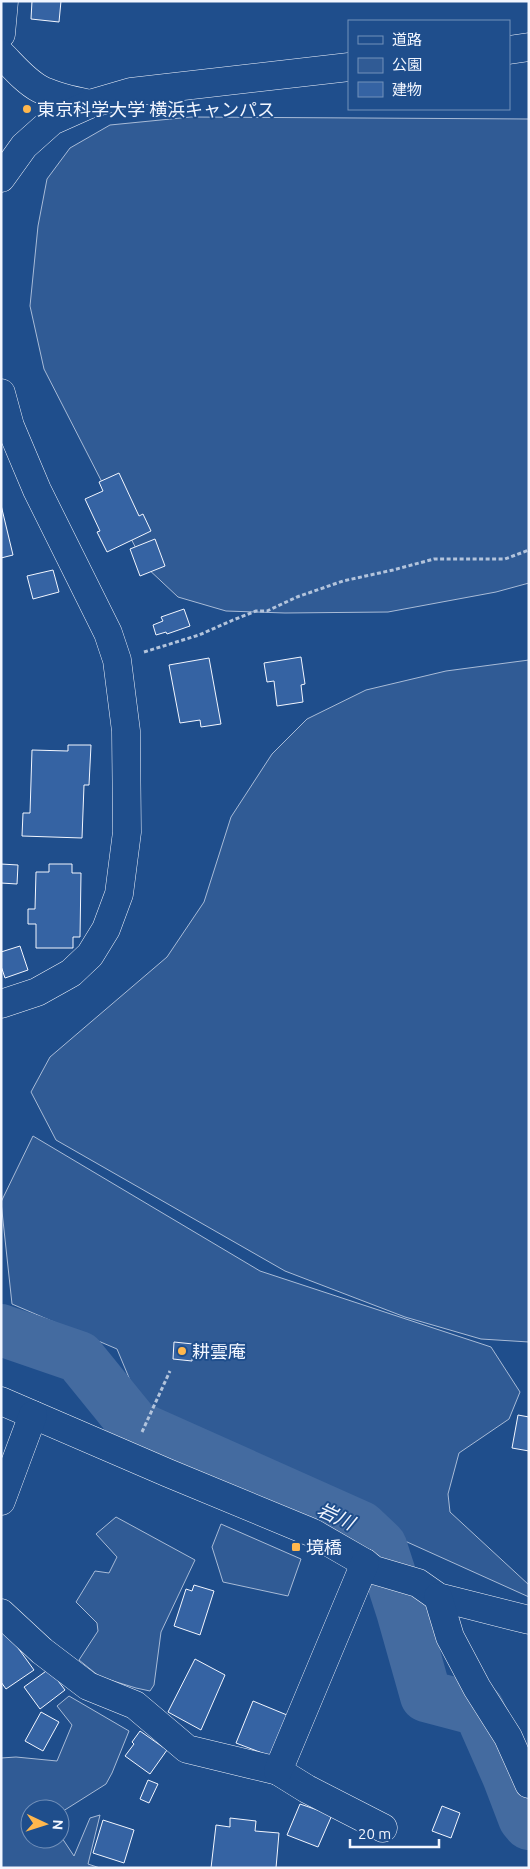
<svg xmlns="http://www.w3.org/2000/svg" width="530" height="1869" viewBox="0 0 530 1869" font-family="Ubuntu,'Noto Sans JP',sans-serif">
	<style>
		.green { fill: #305b95; stroke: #a8bbd7 }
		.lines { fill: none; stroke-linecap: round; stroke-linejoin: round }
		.river { stroke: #446ba0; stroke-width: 52 }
		.building { fill: #3563a3; stroke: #f2f6ff }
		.minor-casing { stroke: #f2f6ff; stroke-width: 29 }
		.path { stroke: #b3c4dc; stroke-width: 3; stroke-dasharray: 4 2.5; stroke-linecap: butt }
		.minor { stroke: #1f4e8c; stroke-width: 28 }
		.poi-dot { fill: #ffb74d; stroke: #1f4e8c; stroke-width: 2 }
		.labels { text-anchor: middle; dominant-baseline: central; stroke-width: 4; stroke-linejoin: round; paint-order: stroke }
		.poi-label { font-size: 18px; fill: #f2f6ff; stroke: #1f4e8c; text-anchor: start }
		.water-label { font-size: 19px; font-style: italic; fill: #f2f6ff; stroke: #1f4e8c }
	</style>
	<rect width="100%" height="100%" fill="#1f4e8c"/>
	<g class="green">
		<polygon points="191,117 529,119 529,583 496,592 388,612 285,613 226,611 178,597 145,566 44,369 30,306 38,226 47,179 70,148 110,125"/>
		<polygon points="529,660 529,1342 481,1339 405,1317 285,1271 56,1140 31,1092 50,1057 167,957 204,902 231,817 272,754 307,719 366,690 446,671"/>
		<polygon points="33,1136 260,1271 491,1347 520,1392 509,1419 459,1453 448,1494 450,1512 529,1585 529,1597 396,1537 142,1409 117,1349 12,1304 1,1202"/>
		<polygon points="116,1517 195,1560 161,1632 154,1685 150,1691 136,1688 100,1677 79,1660 98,1631 97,1623 76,1602 95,1571 109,1573 117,1557 96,1534"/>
		<polygon points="221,1524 301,1559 288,1596 223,1582 212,1547"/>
		<polygon points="69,1696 129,1731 112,1773 106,1784 60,1813 60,1809 30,1809 30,1839 60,1839 60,1835 74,1856 90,1818 100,1815 88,1864 100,1868 1,1868 1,1758 16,1757 57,1761 72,1725 57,1706"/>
	</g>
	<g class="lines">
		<polyline class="river" points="1,1330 79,1357 135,1426 361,1527 381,1546 402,1611 426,1696 479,1710 508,1776 524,1818 529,1824"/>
	</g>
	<g class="building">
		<polygon points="32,1 61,1 59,22 31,19"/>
		<polygon points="119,473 139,516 143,514 151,531 107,552 97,532 100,531 85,499 103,491 99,482"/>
		<polygon points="1,505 13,555 1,558"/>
		<polygon points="155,539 165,566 140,576 130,549"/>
		<polygon points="53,570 59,592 33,599 27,576"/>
		<polygon points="184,609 190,626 167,634 166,632 156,635 153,625 163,621 161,617"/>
		<polygon points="301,657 305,684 301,685 303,702 277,706 274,681 267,682 264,663"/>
		<polygon points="209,658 221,724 201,727 200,720 180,723 169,665"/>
		<polygon points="68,745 91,745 89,785 84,785 82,838 22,836 23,813 30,813 32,750 68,751"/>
		<polygon points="1,864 18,865 17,884 1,883"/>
		<polygon points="49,864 72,864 72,873 81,873 80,937 73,937 73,948 36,948 36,924 28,924 28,909 35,909 36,872 49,872"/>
		<polygon points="20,946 28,970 5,978 1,966 1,952"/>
		<polygon points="174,1342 193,1344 192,1361 173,1359"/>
		<polygon points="518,1415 529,1417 529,1451 512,1448"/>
		<polygon points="194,1585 214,1591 200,1635 174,1626 186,1589 192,1591"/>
		<polygon points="5,1630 34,1670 6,1689 1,1682 1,1633"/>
		<polygon points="195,1659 225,1675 201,1730 168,1712"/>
		<polygon points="49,1669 65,1690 40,1709 24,1687"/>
		<polygon points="253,1701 287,1715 270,1756 236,1743"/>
		<polygon points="41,1712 59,1722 43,1751 25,1741"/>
		<polygon points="140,1731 167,1750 150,1774 125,1756 134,1744 132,1742"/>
		<polygon points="148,1780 158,1784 149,1803 140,1799"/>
		<polygon points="300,1804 332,1815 318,1847 287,1835"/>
		<polygon points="442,1806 460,1813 451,1838 432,1831"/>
		<polygon points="230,1818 256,1821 255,1831 279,1833 276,1868 211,1868 216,1825 230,1827"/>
		<polygon points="103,1820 134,1830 124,1863 93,1853"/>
	</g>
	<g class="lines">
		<defs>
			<g id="minor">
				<polyline points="1,34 4,1"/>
				<polyline points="509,50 529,47"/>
				<path d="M1,54C13,66 25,81 40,89C55,97 73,100 90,104"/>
				<polyline points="1,178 24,146 52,121 90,104 131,92 349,67"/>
				<polyline points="1,393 10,426 37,490 108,633 117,660 126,731 127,832 119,894 106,929 90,955 71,973 37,992 1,1004"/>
				<polyline points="1,1401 168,1473 313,1533 365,1563 374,1570 418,1583 438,1597 529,1620"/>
				<polyline points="1,1501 33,1415"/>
				<polyline points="438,1597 450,1637 477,1688 508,1737 529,1784"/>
				<polyline points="1,1613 42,1651 88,1686 135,1705 187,1749 278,1771 307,1789 383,1828"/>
				<polyline points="278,1771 365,1563"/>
			</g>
		</defs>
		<use href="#minor" class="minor-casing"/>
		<g class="path">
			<polyline points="144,652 199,635 233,620 256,611 267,611 297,597 343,581 393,570 434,559 505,559 529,550"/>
			<polyline points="142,1432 170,1371"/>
		</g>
		<use href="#minor" class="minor"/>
	</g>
	<g class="poi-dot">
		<circle cx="27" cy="109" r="5"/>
		<circle cx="182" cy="1351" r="5"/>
		<rect x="291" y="1542" width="10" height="10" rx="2.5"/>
	</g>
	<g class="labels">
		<g class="poi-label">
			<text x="37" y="109">東京科学大学 横浜キャンパス</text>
			<text x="192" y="1351">耕雲庵</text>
			<text x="306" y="1547">境橋</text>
		</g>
		<g class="water-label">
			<text transform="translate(336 1516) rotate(25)">岩川</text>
		</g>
	</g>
	<rect width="530" height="1869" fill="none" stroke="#f2f6ff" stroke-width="5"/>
	<rect x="348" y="20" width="162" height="90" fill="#1f4e8c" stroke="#7391ba"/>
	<rect x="358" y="36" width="25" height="8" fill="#1f4e8c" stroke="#7391ba"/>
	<text x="392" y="45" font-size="15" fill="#f2f6ff">道路</text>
	<rect x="358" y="58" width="25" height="15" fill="#305b95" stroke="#7391ba"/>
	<text x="392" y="70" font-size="15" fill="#f2f6ff">公園</text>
	<rect x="358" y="82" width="25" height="15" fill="#3563a3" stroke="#7391ba"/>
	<text x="392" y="95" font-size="15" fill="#f2f6ff">建物</text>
	<g transform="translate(45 1824) rotate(94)"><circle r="24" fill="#1f4e8c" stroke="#7391ba"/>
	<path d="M0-4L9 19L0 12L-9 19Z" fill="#ffb74d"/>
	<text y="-8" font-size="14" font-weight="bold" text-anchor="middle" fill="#f2f6ff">N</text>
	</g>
	<path d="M350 1839v8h89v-8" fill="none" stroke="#f2f6ff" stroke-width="2.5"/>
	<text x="358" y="1839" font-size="15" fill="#f2f6ff" stroke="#1f4e8c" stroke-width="4" paint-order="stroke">20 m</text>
</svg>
